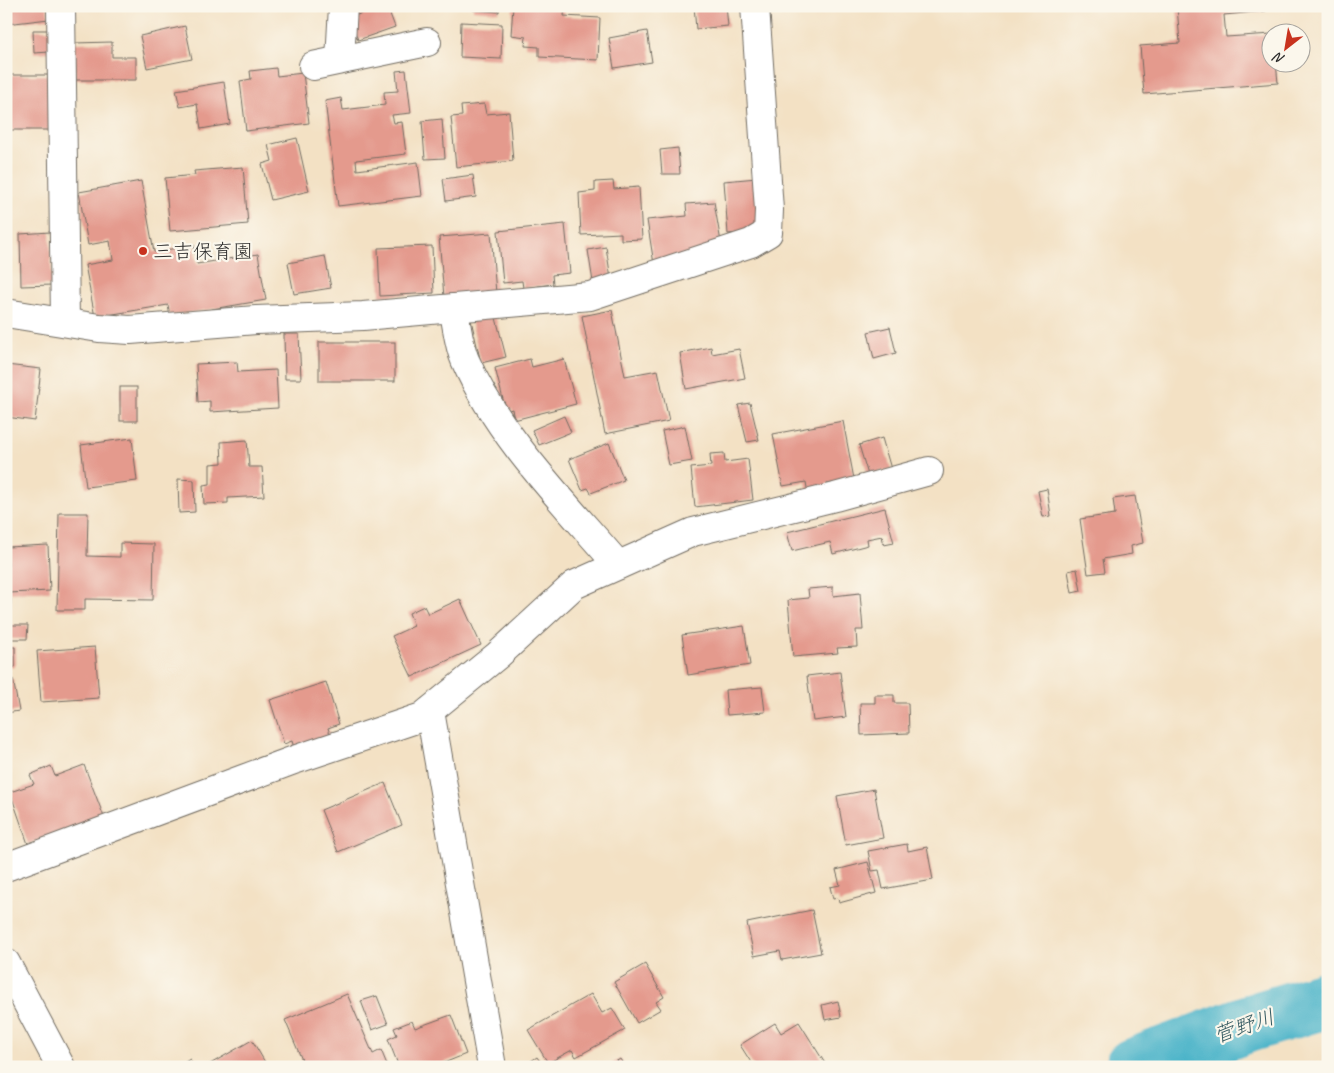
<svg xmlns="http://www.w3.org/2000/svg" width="1334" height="1073" viewBox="0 0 1334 1073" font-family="Caveat,'Klee One',sans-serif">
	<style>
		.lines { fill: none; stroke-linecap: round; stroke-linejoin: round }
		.river { stroke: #4bb4c9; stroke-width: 58 }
		.building { fill: #e49a8d }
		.minor-casing { stroke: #716b61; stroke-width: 30 }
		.major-casing { stroke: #716b61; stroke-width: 30 }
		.minor { stroke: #fff; stroke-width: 28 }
		.major { stroke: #fff; stroke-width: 28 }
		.poi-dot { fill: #c8321e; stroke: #fbf7ec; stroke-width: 2 }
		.labels { text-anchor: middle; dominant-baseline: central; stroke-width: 4.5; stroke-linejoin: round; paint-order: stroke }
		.poi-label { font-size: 20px; fill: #2b2b2b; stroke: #fbf7ec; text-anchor: start }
		.water-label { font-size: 21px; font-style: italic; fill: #365b62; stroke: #fbf7ec }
	</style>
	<rect width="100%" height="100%" fill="#fbf7ec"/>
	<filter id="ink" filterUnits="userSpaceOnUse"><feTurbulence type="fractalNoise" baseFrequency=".02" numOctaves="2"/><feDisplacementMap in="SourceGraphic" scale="10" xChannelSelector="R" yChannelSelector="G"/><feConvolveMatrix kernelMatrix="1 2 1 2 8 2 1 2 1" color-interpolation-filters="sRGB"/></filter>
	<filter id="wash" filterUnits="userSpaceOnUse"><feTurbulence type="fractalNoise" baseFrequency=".0096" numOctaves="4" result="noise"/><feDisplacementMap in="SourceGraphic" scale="20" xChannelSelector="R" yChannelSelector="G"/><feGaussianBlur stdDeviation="1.12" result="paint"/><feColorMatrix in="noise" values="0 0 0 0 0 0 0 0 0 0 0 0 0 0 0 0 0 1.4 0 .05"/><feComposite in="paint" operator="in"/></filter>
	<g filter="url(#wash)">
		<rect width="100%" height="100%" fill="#f3e1c4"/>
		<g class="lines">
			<polyline class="river" points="1133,1067 1247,1024 1328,999"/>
		</g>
		<g id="blocks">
			<g class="building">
				<polygon points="6,6 47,6 49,19 6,24"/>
				<polygon points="379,6 387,6 395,27 358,40 350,18"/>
				<polygon points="473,6 499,6 499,12 473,10"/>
				<polygon points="513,6 565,6 564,16 600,18 598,60 539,57 539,47 525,46 526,37 511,35"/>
				<polygon points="694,6 726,6 728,26 696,29"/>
				<polygon points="1177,6 1265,6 1266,11 1224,15 1226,37 1272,34 1272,62 1276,62 1278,83 1144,94 1140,46 1180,43"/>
				<polygon points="461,22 502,24 501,59 460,57"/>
				<polygon points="185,26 192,59 147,68 140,36"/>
				<polygon points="33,30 50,30 50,52 34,53"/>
				<polygon points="647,31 652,62 614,68 609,38"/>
				<polygon points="112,42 112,57 136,57 136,80 75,80 74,43"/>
				<polygon points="276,68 277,76 303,73 309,123 246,131 240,81 251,79 250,71"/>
				<polygon points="406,70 411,113 392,115 394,123 402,122 406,154 356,160 357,170 418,162 422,196 338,206 325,101 341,98 343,110 385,105 384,92 398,91 396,71"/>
				<polygon points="6,75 49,75 50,130 6,130"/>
				<polygon points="224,82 230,124 201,129 197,104 180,107 176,90"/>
				<polygon points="484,104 486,114 509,112 513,161 456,167 451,117 462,116 461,106"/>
				<polygon points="442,119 445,158 425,159 422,121"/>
				<polygon points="297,138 309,191 271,200 262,164 272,161 268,145"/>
				<polygon points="678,148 680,174 662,174 660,150"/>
				<polygon points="243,167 248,224 170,231 165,178 195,175 194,171"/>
				<polygon points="473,175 476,197 446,201 443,179"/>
				<polygon points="757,178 760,231 728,234 724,181"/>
				<polygon points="141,181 154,252 194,245 197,264 258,254 266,300 170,316 168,305 95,317 85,265 113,260 110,241 88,245 79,192"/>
				<polygon points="613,181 614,189 639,187 642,239 621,240 621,233 581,235 579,193 595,191 595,182"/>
				<polygon points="714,202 722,248 654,264 647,220 687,216 686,204"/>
				<polygon points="565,224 570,273 552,275 553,284 523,288 522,281 503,283 498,231"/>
				<polygon points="50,232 52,285 21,286 20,234"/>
				<polygon points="491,233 496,293 444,297 439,237"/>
				<polygon points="432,246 434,293 380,296 378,248"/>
				<polygon points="606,247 611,279 593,282 588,250"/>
				<polygon points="325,256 331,288 294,294 288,263"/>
				<polygon points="612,310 625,376 658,370 669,421 605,434 582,316"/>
				<polygon points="495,314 506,357 481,363 471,320"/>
				<polygon points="890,327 896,353 874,359 868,332"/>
				<polygon points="284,334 299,334 301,379 285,379"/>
				<rect x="319" y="342" width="76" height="39"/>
				<polygon points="711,347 712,354 739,349 745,378 686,389 680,353"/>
				<polygon points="530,359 532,367 564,359 576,404 514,420 512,409 506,411 495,368"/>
				<polygon points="237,362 238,372 276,370 278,408 210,412 210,401 198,402 196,364"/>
				<polygon points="6,365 41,369 35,421 6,417"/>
				<rect x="120" y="387" width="17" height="34"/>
				<polygon points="750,403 759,440 747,442 738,405"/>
				<polygon points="564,416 571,432 539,445 532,430"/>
				<polygon points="843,421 854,479 827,484 828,490 808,494 806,482 783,486 773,434"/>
				<polygon points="685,426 692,461 669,465 662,431"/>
				<polygon points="132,438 137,481 86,487 81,445"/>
				<polygon points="882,438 891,469 868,475 859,445"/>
				<polygon points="247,440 249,467 262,467 264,496 228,498 228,503 204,504 203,485 210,484 210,464 222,463 221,442"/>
				<polygon points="609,443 624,480 591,493 588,488 582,490 569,459"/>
				<polygon points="724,453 725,462 748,459 753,500 695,507 691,468 711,466 710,454"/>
				<polygon points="178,479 194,480 195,512 179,513"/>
				<polygon points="1047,489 1051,516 1043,517 1038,491"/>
				<polygon points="1135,496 1143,543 1131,546 1132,554 1103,559 1105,572 1088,574 1080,519 1115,514 1113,499"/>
				<polygon points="885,508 894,543 884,545 882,536 867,539 868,545 833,554 830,542 792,551 787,532"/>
				<polygon points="59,513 88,513 87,556 120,557 120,543 154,544 153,600 85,599 85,610 57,610"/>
				<polygon points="48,545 50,591 9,593 7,547"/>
				<polygon points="1077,569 1081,591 1072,593 1068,571"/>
				<polygon points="833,587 833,596 860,593 863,630 856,630 857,647 837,648 838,653 793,657 788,600 809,598 808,589"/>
				<polygon points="6,599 11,599 10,625 28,625 27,639 6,639"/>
				<polygon points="460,599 481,645 412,677 392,636 414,626 409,613 424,606 428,614"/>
				<polygon points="744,626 750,665 688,675 682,635"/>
				<polygon points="6,647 15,647 15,667 6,668"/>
				<polygon points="95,647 99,698 41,702 37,651"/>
				<polygon points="840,672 846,717 813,721 807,676"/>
				<polygon points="13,679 19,711 6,713 6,680"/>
				<polygon points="326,682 339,724 328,728 331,737 294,748 292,741 284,744 270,700"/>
				<polygon points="762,687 765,712 727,715 725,690"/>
				<polygon points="875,695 894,695 894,703 908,703 909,733 861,735 860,703 875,703"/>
				<polygon points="84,765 104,817 28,844 10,792 34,784 30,775 51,766 55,776"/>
				<polygon points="385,783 402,825 338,852 321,810"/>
				<polygon points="874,789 883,838 846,845 837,796"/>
				<polygon points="907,844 908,851 927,847 933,880 883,889 879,870 872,871 868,851"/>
				<polygon points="868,862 876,893 839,903 838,898 833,899 830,887 840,885 836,870"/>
				<polygon points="812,910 821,953 782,960 780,951 754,956 747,923"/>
				<polygon points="645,964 664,997 656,1002 661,1009 637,1023 614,982"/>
				<polygon points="347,994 373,1054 381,1050 388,1067 305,1067 285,1020"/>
				<polygon points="591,994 602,1013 612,1008 625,1030 576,1057 572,1050 548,1063 528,1030"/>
				<polygon points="377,996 388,1024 372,1030 361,1001"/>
				<polygon points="838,1001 841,1017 825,1020 822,1005"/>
				<polygon points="451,1015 466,1054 434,1067 399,1067 388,1039 397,1035 394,1028 412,1021 415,1028"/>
				<polygon points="799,1022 826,1065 824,1067 754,1067 740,1045 775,1023 781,1033"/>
				<polygon points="252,1040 266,1064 261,1067 205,1067"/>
				<polygon points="537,1057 544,1067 513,1067 519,1062 522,1067"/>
				<polygon points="190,1059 194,1067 177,1067"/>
				<polygon points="620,1059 625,1067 607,1067"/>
			</g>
		</g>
	</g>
	<g filter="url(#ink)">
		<use href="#blocks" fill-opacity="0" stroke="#716b61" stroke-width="1"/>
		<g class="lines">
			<defs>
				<g id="minor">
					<polyline points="61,6 65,322"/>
					<polyline points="340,60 343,6"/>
					<polyline points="313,66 427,42"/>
					<path d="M453,308C457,324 458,344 465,360C498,436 564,502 618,565"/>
					<polyline points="6,313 99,328 130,330 256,320 363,316 590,296 751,243 768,233 769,210 755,6"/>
					<polyline points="430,711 492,1067"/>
					<polyline points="6,867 294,760 422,717 498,655 574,585 693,532 835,497 929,471"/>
				</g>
				<polyline id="major" points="6,963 61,1067"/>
			</defs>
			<use href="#minor" class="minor-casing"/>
			<use href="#major" class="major-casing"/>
			<use href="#minor" class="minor"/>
			<use href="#major" class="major"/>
		</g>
	</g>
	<circle class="poi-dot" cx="143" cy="251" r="5"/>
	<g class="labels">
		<g class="poi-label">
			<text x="153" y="251">三吉保育園</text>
		</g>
		<g class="water-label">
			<text transform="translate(1244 1026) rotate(-19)">菅野川</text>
		</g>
	</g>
	<rect width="1334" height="1073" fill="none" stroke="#fbf7ec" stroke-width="25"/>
	<g transform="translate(1286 48) rotate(211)"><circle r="24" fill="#fbf7ec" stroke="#a8a59f"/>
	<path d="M0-4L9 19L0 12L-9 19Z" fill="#c8321e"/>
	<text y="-8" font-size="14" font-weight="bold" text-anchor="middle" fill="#2b2b2b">N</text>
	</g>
</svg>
